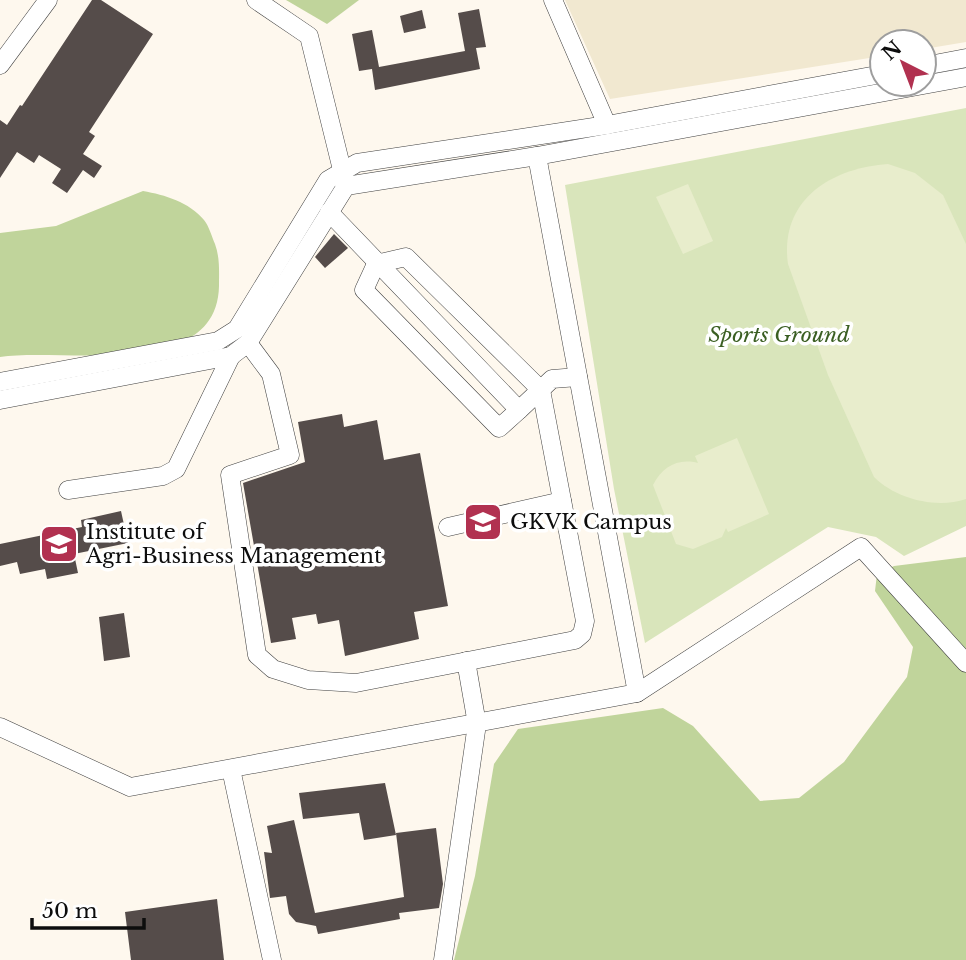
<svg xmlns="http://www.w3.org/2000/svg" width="966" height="960" viewBox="0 0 966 960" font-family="'Libre Baskerville',serif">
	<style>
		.farmland { fill: #f1e8d0 }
		.green { fill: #d9e5bb }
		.forest { fill: #c0d49b }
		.pitch { fill: #e8edcc }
		.building { fill: #554c4a }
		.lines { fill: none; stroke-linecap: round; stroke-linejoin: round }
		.minor-casing { stroke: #404040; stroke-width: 19 }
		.minor { stroke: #fff; stroke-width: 18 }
		.labels { text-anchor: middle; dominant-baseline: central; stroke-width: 7; stroke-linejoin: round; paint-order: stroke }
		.park-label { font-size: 21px; font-style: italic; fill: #3b5f23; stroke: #fff }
		.poi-label { font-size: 21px; fill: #0d0d0d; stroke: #fff; text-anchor: start }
	</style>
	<rect width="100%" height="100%" fill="#fef8ee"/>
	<polygon class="farmland" points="565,0 966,0 966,42 924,49 924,42 882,42 882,56 610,99"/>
	<polygon class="green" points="966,108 966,526 904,556 876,537 828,527 645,643 614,489 565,185"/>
	<g class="forest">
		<polygon points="286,0 359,0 327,24"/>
		<path d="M143,191C165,195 189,202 204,220C209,226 212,237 215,244C220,258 219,271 219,286C217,382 62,347 0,357V233L56,226Z"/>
		<polygon points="966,557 966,960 454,960 475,876 494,764 518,729 663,708 693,726 760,801 799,798 844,762 907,677 913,647 875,591 877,574 894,566"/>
	</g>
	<g class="pitch">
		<path d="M888,164L915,173L943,195L966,244V499C936,509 896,499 874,477L828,375L788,264C779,200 831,168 888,164Z"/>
		<polygon points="688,184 713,241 683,254 656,197"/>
		<path d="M737,438L769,514L728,532L726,528L722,537L693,549L676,544L653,485C663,466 678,458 698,463L695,456Z"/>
	</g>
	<g class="building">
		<polygon points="92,0 101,0 153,34 89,132 95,136 83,154 102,166 94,178 83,170 67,193 52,183 61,169 39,155 34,163 17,152 0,178 0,120 7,125 20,105 22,106"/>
		<polygon points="479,9 486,47 476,48 480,69 375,90 372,69 359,71 352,34 372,30 379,67 465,51 458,13"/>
		<polygon points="422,10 426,28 404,33 400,16"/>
		<polygon points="334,234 348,248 325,268 315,257"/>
		<polygon points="342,414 344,427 377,420 384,460 420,453 448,606 414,612 419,639 345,656 339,620 318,624 316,614 292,618 296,639 271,643 243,483 305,462 298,422"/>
		<polygon points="121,511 128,543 74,554 78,573 47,579 45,569 20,574 17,562 0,566 0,544 82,527 81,520"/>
		<polygon points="124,613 130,657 104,661 99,617"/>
		<polygon points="385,783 396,835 364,840 359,813 303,819 299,793"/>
		<polygon points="294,820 315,913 404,897 396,833 436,828 443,884 439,908 399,913 400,919 318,934 316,926 296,922 289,914 286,896 270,898 264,852 272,853 267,826"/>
		<polygon points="217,899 224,960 131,960 125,912"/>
	</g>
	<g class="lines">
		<defs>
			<g id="minor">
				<polyline points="256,0 309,36 345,182"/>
				<polyline points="553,0 607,125"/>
				<polyline points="0,65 48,0"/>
				<polyline points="924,66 966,58"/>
				<polyline points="329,212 519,410 552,379 578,377"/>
				<polyline points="248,343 271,374 290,455 230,475 257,655 273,669 308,680 356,683 575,640 582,634 585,621 541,390 406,257 376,264 364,290 499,428 519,410"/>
				<polyline points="0,382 218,341 237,329 328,180 357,163 607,125 882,74"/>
				<polyline points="0,400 231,356 248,343 346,186 537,156 966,77"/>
				<polyline points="68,490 163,476 176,469 231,356"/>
				<polyline points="448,527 562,501"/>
				<polyline points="637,693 861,547 966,663"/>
				<polyline points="0,727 130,787 637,693 537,156"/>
				<polyline points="231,769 272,960"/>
				<polyline points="443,960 477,724 466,661"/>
			</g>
		</defs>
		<use href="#minor" class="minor-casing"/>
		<use href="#minor" class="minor"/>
	</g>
	<defs>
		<symbol id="university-square" viewBox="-11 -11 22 22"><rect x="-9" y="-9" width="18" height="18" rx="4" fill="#b13150" stroke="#fff"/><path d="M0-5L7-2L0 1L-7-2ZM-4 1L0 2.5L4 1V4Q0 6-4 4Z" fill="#fff"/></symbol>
	</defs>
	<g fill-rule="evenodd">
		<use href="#university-square" x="461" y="500" width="44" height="44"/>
		<use href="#university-square" x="37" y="522" width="44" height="44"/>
	</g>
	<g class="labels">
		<g class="park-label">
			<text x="779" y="335">Sports Ground</text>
		</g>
		<g class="poi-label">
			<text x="510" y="522">GKVK Campus</text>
			<text x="86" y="532">Institute of<tspan x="86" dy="24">Agri-Business Management</tspan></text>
		</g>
	</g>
	<g transform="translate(903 63) rotate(318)"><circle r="33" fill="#ffffff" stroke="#9e9e9e" stroke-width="2"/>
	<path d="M0-5L12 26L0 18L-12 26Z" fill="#b13150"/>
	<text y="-10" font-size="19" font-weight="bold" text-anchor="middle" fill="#0d0d0d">N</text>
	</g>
	<path d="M32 918v10h112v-10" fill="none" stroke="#0d0d0d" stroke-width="3.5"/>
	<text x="42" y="918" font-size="21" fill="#0d0d0d" stroke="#ffffff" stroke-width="5" paint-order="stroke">50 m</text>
</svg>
